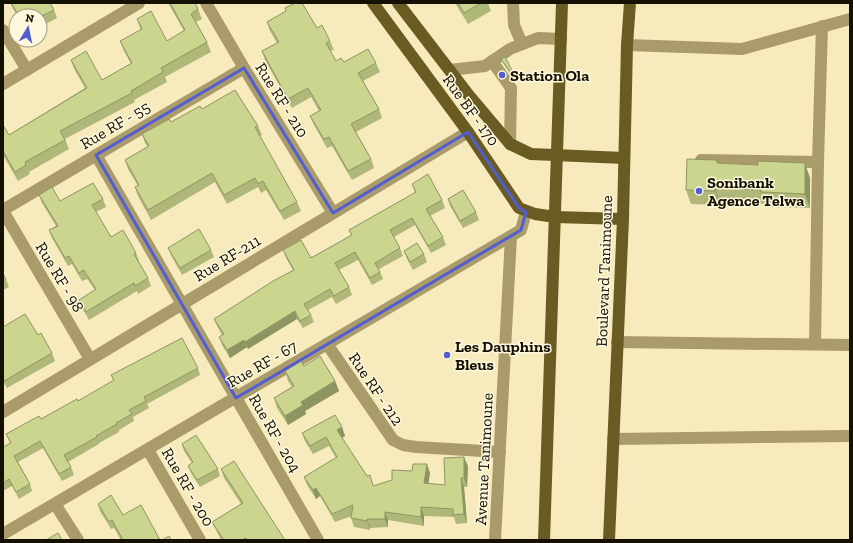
<svg xmlns="http://www.w3.org/2000/svg" width="853" height="543" viewBox="0 0 853 543" font-family="'Zilla Slab',serif">
	<style>
		.lines { fill: none; stroke-linecap: round; stroke-linejoin: round }
		.minor { stroke: #a99c6a; stroke-width: 12 }
		.major { stroke: #695b21; stroke-width: 12 }
		.wall { fill: #afb779 }
		.shaded-wall { fill: #8e9563 }
		.building { fill: #cbd58d; stroke: #8e9563 }
		.marked { fill: none; stroke: #535dd3; stroke-width: 3; stroke-linejoin: round }
		.poi-dot { fill: #535dd3; stroke: #fff8dd; stroke-width: 1.5 }
		.labels { text-anchor: middle; dominant-baseline: central; stroke-width: 3; stroke-linejoin: round; paint-order: stroke }
		.poi-label { font-size: 16px; font-weight: bold; fill: #141002; stroke: #fff8dd; text-anchor: start }
		.street-label { font-size: 16px; fill: #141002; stroke: #fff8dd }
	</style>
	<rect width="100%" height="100%" fill="#f7ebbe"/>
	<g class="lines">
		<g class="minor">
			<polyline points="206,3 244,68 333,213"/>
			<polyline points="513,3 514,25 522,44"/>
			<polyline points="3,30 27,70"/>
			<polyline points="627,45 742,49 850,19"/>
			<polyline points="492,61 511,88 510,144"/>
			<polyline points="450,70 485,66 510,49 538,38 561,39"/>
			<polyline points="3,84 139,3"/>
			<polyline points="96,155 318,540"/>
			<polyline points="701,160 818,162"/>
			<polyline points="3,210 244,68"/>
			<polyline points="3,211 90,359"/>
			<polyline points="617,342 850,345"/>
			<polyline points="327,344 393,440 403,445 416,447 500,452"/>
			<polyline points="815,344 818,162 822,26"/>
			<polyline points="3,412 468,132"/>
			<polyline points="613,439 850,436"/>
			<polyline points="148,450 200,540"/>
			<polyline points="55,504 78,540"/>
			<polyline points="3,534 521,230 526,212"/>
			<polyline points="495,540 511,236"/>
		</g>
		<g class="major">
			<polyline points="373,3 468,132 519,208 535,214 555,217 623,219"/>
			<polyline points="398,3 467,93 510,144 531,154 624,158"/>
			<polyline points="544,540 562,3"/>
			<polyline points="609,540 623,219 627,45 630,3"/>
		</g>
	</g>
	<g class="wall">
		<polygon points="10,3 50,3 54,10 57,18 40,27 40,16 17,16"/>
		<polygon points="168,3 195,3 198,9 202,19 196,22 207,42 211,52 165,77 167,82 134,100 135,102 65,139 69,149 29,172 30,174 18,181 3,155 3,125 9,135 85,88 74,69 71,60 102,80 131,64 124,51 120,41 141,30 137,19 167,41 184,31"/>
		<polygon points="455,3 488,3 491,11 468,24"/>
		<polygon points="285,8 317,28 330,41 334,50 330,51 336,61 344,62 376,63 380,72 363,81 379,109 382,118 356,132 371,159 374,168 352,180 332,146 327,148 314,125 310,116 319,111 311,97 292,108 265,60 262,51 277,43 270,31 267,22 286,11"/>
		<polygon points="501,59 515,76 517,80 515,81 503,63"/>
		<polygon points="202,109 258,126 262,135 260,136 297,202 301,211 284,220 266,190 261,193 258,187 227,204 215,182 151,220 138,196 135,187 138,186 128,169 125,160 148,147 145,143 142,134"/>
		<polygon points="718,163 758,165 810,178 810,208 766,207 765,204 720,202 720,205 691,204 686,190"/>
		<polygon points="412,184 442,200 445,208 430,216 443,237 446,245 431,253 415,225 394,237 400,248 403,256 379,269 383,279 372,285 358,260 339,270 349,287 352,295 336,304 332,297 308,310 311,315 314,322 303,328 297,319 248,349 247,347 230,358 222,345 219,337 222,335 217,326 214,319 293,270 286,258 283,250 311,258 351,235 349,230 415,193"/>
		<polygon points="39,195 60,201 103,199 106,207 96,212 111,237 136,253 139,261 138,261 148,278 151,286 138,294 137,291 89,320 82,308 79,300 95,290 88,280 87,279 82,281 72,264 68,266 52,238 49,230 56,226 42,203"/>
		<polygon points="448,199 476,212 479,220 463,228 450,206"/>
		<polygon points="168,248 211,250 214,257 182,275 171,255"/>
		<polygon points="404,251 424,254 427,262 413,270 407,259"/>
		<polygon points="3,274 6,279 9,287 3,290"/>
		<polygon points="3,327 38,335 52,353 55,361 7,388 3,381"/>
		<polygon points="304,366 335,381 339,391 305,411 306,414 288,425 277,408 274,398 292,387 288,381 285,371"/>
		<polygon points="198,368 200,375 147,404 149,408 133,417 134,421 119,430 119,432 99,443 99,444 68,462 71,467 74,475 62,481 43,448 18,462 30,484 32,491 19,499 12,486 3,491 3,447 10,443 6,434 41,419 78,401 114,381 111,375"/>
		<polygon points="342,427 345,436 342,438 374,486 430,473 428,484 445,485 468,466 467,487 464,487 467,523 456,524 454,517 424,516 424,526 388,520 388,527 370,528 370,530 354,527 351,518 352,516 335,522 320,496 316,499 307,485 304,477 336,458 329,446 313,454 305,441 302,433"/>
		<polygon points="182,444 218,469 220,476 200,487 191,473 188,466 192,463 184,451"/>
		<polygon points="221,469 285,540 221,540 212,522 241,504 224,478"/>
		<polygon points="98,504 123,515 160,540 121,540 114,528 111,529 100,511"/>
	</g>
	<g class="shaded-wall">
		<polygon points="805,163 810,178 810,208 805,194"/>
		<polygon points="715,188 720,202 720,205 715,191"/>
		<polygon points="295,311 297,319 248,349 245,342"/>
		<polygon points="244,340 247,347 230,358 227,350"/>
		<polygon points="335,381 339,391 305,411 306,414 288,425 285,416 301,402"/>
		<polygon points="342,427 345,436 340,439 337,430"/>
		<polygon points="464,457 468,466 467,487 464,478"/>
		<polygon points="427,464 430,473 427,492 424,483"/>
		<polygon points="461,478 464,487 467,523 464,514"/>
		<polygon points="316,488 320,496 316,499 313,490"/>
		<polygon points="421,507 424,516 424,526 421,517"/>
		<polygon points="385,512 388,520 388,527 385,519"/>
		<polygon points="367,519 370,528 370,530 367,521"/>
	</g>
	<g class="building">
		<polygon points="11,3 50,3 54,10 40,17 40,16 19,16"/>
		<polygon points="170,3 195,3 198,9 191,14 207,42 161,68 163,72 131,91 132,93 60,131 65,140 25,162 26,165 15,172 3,151 3,125 9,135 87,88 71,60 86,51 102,80 132,63 120,41 142,29 137,19 151,11 167,41 185,30"/>
		<polygon points="295,3 302,3 317,28 322,25 330,41 326,43 336,61 341,58 344,62 368,49 376,63 358,73 379,109 351,124 371,159 348,171 329,137 324,139 310,116 321,110 308,88 288,99 262,51 279,42 267,22 286,11 285,8"/>
		<polygon points="458,3 481,3 464,13"/>
		<polygon points="505,57 515,76 514,77 501,59"/>
		<polygon points="235,90 258,126 255,127 297,202 280,211 263,181 258,184 255,178 224,195 212,173 148,210 135,187 139,185 125,160 149,146 142,134 169,119 171,122 200,106 202,109"/>
		<polygon points="687,159 717,160 717,163 758,165 758,161 805,163 805,194 761,192 761,190 715,188 715,191 686,190"/>
		<polygon points="428,174 442,200 426,209 443,237 428,246 412,218 390,230 400,248 375,263 380,272 370,278 355,252 335,263 349,287 334,296 330,289 304,304 311,315 300,321 295,311 245,342 244,340 227,350 219,337 224,334 214,319 273,281 294,270 283,250 301,240 311,258 352,235 349,230 416,192 412,184"/>
		<polygon points="93,183 103,199 92,205 111,237 123,230 136,253 134,254 148,278 135,286 134,283 86,312 79,300 96,289 85,272 84,270 79,273 69,256 65,258 49,230 58,226 39,195 52,187 60,201"/>
		<polygon points="463,190 476,212 460,221 448,199"/>
		<polygon points="199,229 211,250 180,268 168,248"/>
		<polygon points="417,243 424,254 410,262 404,251"/>
		<polygon points="3,274 6,279 3,281"/>
		<polygon points="25,314 38,335 41,333 52,353 4,381 3,378 3,327"/>
		<polygon points="182,338 198,368 144,397 146,401 129,410 132,414 116,423 117,424 96,436 97,437 64,455 71,467 59,474 40,441 14,456 30,484 16,492 9,479 3,483 3,447 11,443 6,434 39,416 41,419 77,399 78,401 114,380 111,375"/>
		<polygon points="320,356 335,381 301,402 303,405 285,416 274,398 294,386 285,371 301,361 304,366"/>
		<polygon points="335,415 342,427 337,430 367,476 370,475 373,486 392,480 392,470 412,471 413,464 427,464 424,483 445,485 444,458 464,457 464,478 461,478 464,514 453,515 453,509 421,507 421,517 385,512 385,519 367,519 367,521 351,518 353,505 332,514 316,488 313,490 304,477 337,457 326,437 310,446 302,433"/>
		<polygon points="196,435 218,469 197,480 188,466 193,462 182,444"/>
		<polygon points="234,461 285,540 247,540 246,538 242,540 224,540 212,522 243,503 221,469"/>
		<polygon points="111,495 123,515 141,505 160,540 123,540 112,520 109,522 98,504"/>
		<polygon points="58,533 62,540 46,540"/>
		<polygon points="169,536 171,540 162,540"/>
	</g>
	<path class="marked" d="M244,68L333,213L468,132L519,208L526,212L521,230L236,398L96,155Z"/>
	<g class="poi-dot">
		<circle cx="502" cy="75" r="4"/>
		<circle cx="699" cy="191" r="4"/>
		<circle cx="447" cy="355" r="4"/>
	</g>
	<g class="labels">
		<g class="poi-label">
			<text x="510" y="75">Station Ola</text>
			<text x="707" y="182">Sonibank<tspan x="707" dy="18">Agence Telwa</tspan></text>
			<text x="455" y="346">Les Dauphins<tspan x="455" dy="18">Bleus</tspan></text>
		</g>
		<g class="street-label">
			<text transform="translate(282 100) rotate(58)">Rue RF - 210</text>
			<text transform="translate(471 110) rotate(54)">Rue BF - 170</text>
			<text transform="translate(115 125) rotate(-31)">Rue RF - 55</text>
			<text transform="translate(227 258) rotate(-31)">Rue RF-211</text>
			<text transform="translate(604 271) rotate(-88)">Boulevard Tanimoune</text>
			<text transform="translate(60 277) rotate(59)">Rue RF - 98</text>
			<text transform="translate(262 364) rotate(-30)">Rue RF - 67</text>
			<text transform="translate(376 389) rotate(56)">Rue RF - 212</text>
			<text transform="translate(275 433) rotate(60)">Rue RF - 204</text>
			<text transform="translate(484 459) rotate(-87)">Avenue Tanimoune</text>
			<text transform="translate(188 487) rotate(60)">Rue RF - 200</text>
		</g>
	</g>
	<rect width="853" height="543" fill="none" stroke="#141002" stroke-width="8"/>
	<g transform="translate(28 28) rotate(10)"><circle r="19" fill="#fff8dd" stroke="#a19b85"/>
	<path d="M0-3L7 15L0 10L-7 15Z" fill="#535dd3"/>
	<text y="-6" font-size="11" font-weight="bold" text-anchor="middle" fill="#141002">N</text>
	</g>
</svg>
